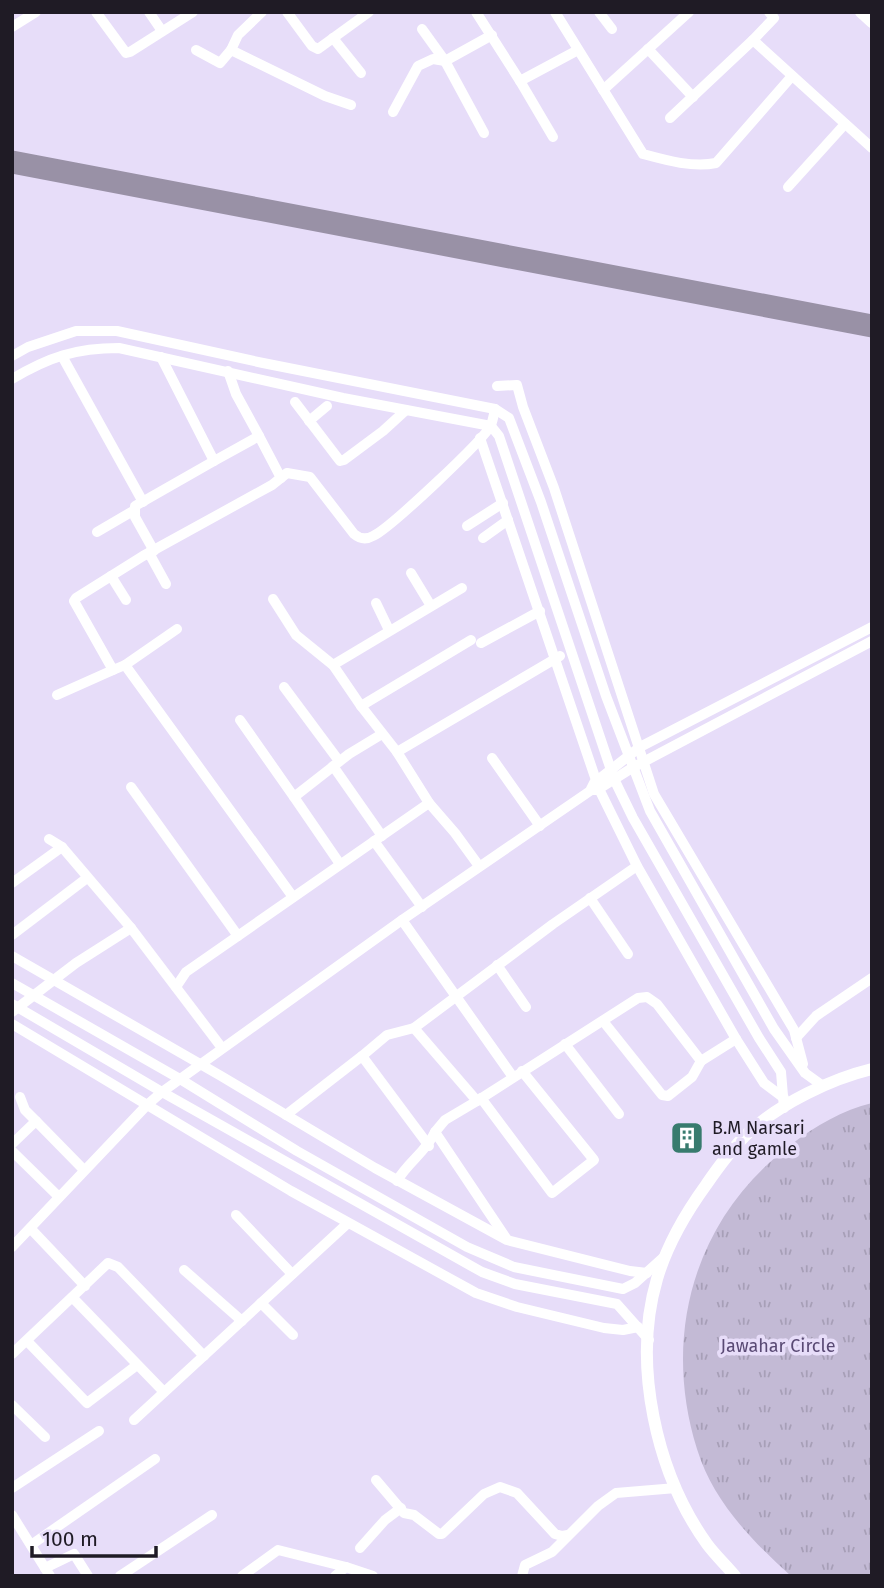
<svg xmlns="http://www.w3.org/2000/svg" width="884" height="1588" viewBox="0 0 884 1588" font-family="'Fira Sans',sans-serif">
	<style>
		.grass { fill: url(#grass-tufts) }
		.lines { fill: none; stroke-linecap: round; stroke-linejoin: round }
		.taxiway { stroke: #9991a6; stroke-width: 23 }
		.minor { stroke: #fff; stroke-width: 10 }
		.major { stroke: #fff; stroke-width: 12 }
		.labels { text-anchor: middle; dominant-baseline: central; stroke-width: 7; stroke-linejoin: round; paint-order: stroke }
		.poi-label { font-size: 18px; fill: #1f1b25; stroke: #e7ddf9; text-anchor: start }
		.park-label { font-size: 18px; fill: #594974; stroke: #e7ddf9 }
	</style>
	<defs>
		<pattern id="grass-tufts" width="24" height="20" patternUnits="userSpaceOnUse" patternTransform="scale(1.75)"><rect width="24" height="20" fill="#c3bad5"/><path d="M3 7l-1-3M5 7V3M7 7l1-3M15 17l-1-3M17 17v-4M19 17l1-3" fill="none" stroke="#a79fb7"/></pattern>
	</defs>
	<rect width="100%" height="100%" fill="#e7ddf9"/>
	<path class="grass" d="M872,1103V1576H791C751,1540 713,1501 697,1449C661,1334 695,1216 792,1144C815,1126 843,1110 872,1103Z"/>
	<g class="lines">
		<polyline class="taxiway" points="12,162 872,326"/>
		<g class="minor">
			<polyline points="96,12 126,53 130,52 193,12"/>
			<polyline points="149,12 162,31"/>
			<polyline points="262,12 238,35 231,50 325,96 351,105"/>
			<polyline points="287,12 312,46 318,49 369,12"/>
			<polyline points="476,12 520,81"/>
			<path d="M555,12L643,154C665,160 693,168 716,163L792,76"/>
			<polyline points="599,12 612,29"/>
			<polyline points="12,27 36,12"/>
			<polyline points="422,29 445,61"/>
			<polyline points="333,38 361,73"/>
			<polyline points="753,40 774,18 769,12"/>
			<polyline points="648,49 693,97"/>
			<polyline points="196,50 220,63 231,50"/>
			<polyline points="603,90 689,12"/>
			<polyline points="393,112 418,66 433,59 445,61"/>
			<polyline points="670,118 753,40 872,148"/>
			<polyline points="484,133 445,61 492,35"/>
			<polyline points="553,137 520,81 578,50"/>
			<polyline points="788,187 845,124"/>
			<polyline points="12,356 28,347 76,331 117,331 263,363 495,409 509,418 541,502 606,696 650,811 774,1029 805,1073 823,1086"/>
			<polyline points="62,356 143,502"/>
			<polyline points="161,357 214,461 259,436 236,394 228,371"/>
			<path d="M12,379C49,357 76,348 119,348L343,398L491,426L499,436L614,779L633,818L759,1038L781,1072L784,1108"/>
			<polyline points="497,386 517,385 523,407 554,488 654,794 794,1030 803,1064"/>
			<polyline points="295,402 340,461 344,460 383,431 406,410"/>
			<polyline points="309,421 327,406"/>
			<polyline points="259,436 281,478"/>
			<polyline points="480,438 599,789 637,866 736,1039 764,1083 784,1098"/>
			<polyline points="467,526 503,503"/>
			<polyline points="97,532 133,511"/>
			<polyline points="483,538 508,520"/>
			<polyline points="154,551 135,517 135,506 214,461"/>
			<polyline points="149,553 166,584"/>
			<polyline points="411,573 431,606"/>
			<polyline points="111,576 126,600"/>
			<polyline points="273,599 296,635 333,665 361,706"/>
			<polyline points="376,603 389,630"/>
			<path d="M177,629L125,665L113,670L74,601L76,598L143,556L272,485L287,473L310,477L354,534C360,539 366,540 373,536C389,529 484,440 491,425C493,420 494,414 495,409"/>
			<polyline points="481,643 540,611"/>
			<polyline points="125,665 293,897"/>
			<polyline points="333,665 462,588"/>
			<polyline points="284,687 339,761"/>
			<polyline points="57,695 113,670"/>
			<polyline points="240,720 294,797"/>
			<polyline points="397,752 361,706 471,640"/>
			<polyline points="492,758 540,826"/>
			<polyline points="333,766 382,836"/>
			<polyline points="131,787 238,936"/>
			<polyline points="592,790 597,790 632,768 872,641"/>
			<polyline points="429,803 397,752 560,656"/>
			<polyline points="49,839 62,847 131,928 222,1048"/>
			<polyline points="374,841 422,907"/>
			<polyline points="340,864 294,797 349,754 382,734"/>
			<polyline points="12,883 62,847"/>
			<polyline points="590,898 628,954"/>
			<polyline points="402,920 513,1077"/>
			<polyline points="12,935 87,878"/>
			<polyline points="12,956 221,1076 375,1168 507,1240 630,1271 647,1273"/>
			<polyline points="497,965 526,1007"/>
			<polyline points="12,983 180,1079 297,1151 467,1247 514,1267 623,1289 635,1283 665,1256"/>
			<polyline points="176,987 186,972 429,803 455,833 479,866"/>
			<polyline points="12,1004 162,1092 482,1272 515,1284 617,1304 649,1340"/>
			<polyline points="12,1012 76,963 131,928"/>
			<polyline points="603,1021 662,1095 668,1096 692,1077 701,1061"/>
			<polyline points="12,1024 291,1191 476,1293 517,1307 604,1328 623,1330 638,1327"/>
			<polyline points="414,1028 553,924 637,866"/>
			<polyline points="796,1038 816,1016 872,978"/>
			<polyline points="565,1044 619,1114"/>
			<polyline points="20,1097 25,1110 36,1121"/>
			<polyline points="481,1098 552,1193 594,1160 522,1071"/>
			<polyline points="477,1101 638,998 647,997 657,1004 701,1061 736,1039"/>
			<polyline points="286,1115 362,1056"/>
			<polyline points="12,1144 36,1121 84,1170"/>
			<polyline points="429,1146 362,1056 387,1035 414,1028 477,1101 445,1120 435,1132"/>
			<polyline points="12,1151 59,1197"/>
			<path d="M397,1181C408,1162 426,1152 435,1132L506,1238"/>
			<polyline points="236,1215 292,1274"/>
			<polyline points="31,1229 85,1286"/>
			<polyline points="12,1247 147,1105 162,1092 402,920 590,791 594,783 640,747 872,627"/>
			<polyline points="184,1270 242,1321"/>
			<polyline points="73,1298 164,1392"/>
			<polyline points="261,1303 293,1335"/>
			<polyline points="27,1341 87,1403 137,1365"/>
			<polyline points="12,1354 108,1263 118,1267 204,1356"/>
			<polyline points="12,1405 45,1437"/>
			<polyline points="134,1420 348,1223"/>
			<polyline points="376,1480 404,1513 414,1515 439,1534 442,1534 484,1494 500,1487 517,1493 555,1534 562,1536 568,1535"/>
			<polyline points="12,1488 99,1431"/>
			<polyline points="12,1515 50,1576"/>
			<polyline points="31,1545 155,1459"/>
			<polyline points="360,1548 385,1520 401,1508"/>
			<polyline points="45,1568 74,1554 88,1576"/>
			<polyline points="120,1576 212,1515"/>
			<polyline points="242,1576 278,1550 346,1567"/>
			<polyline points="335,1576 346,1567 373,1576"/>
			<polyline points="522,1576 525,1565 552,1552 598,1506 616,1493 676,1488"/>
		</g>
		<g class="major">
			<polyline points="861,12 872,22"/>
			<path d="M735,1576C726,1565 715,1555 707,1544C656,1473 632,1364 657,1279C667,1245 685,1214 706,1185C719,1166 733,1147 749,1132C781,1103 831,1079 872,1069"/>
		</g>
	</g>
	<defs>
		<symbol id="building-square" viewBox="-11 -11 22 22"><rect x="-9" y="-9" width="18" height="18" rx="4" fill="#387b6e" stroke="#e7ddf9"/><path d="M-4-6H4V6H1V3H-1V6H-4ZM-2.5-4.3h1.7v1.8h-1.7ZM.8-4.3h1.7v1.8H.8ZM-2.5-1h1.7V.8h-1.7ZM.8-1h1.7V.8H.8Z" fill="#fff"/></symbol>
	</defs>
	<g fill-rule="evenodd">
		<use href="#building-square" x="668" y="1119" width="38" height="38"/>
	</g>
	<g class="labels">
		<g class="poi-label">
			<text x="712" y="1128">B.M Narsari<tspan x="712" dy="21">and gamle</tspan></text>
		</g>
		<g class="park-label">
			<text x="778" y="1346">Jawahar Circle</text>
		</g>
	</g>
	<rect width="884" height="1588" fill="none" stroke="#1f1b25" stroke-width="28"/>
	<path d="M32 1546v10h124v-10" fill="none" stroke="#1f1b25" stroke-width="3.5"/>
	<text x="42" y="1546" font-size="21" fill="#1f1b25" stroke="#e7ddf9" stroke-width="5" paint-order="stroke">100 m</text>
</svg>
